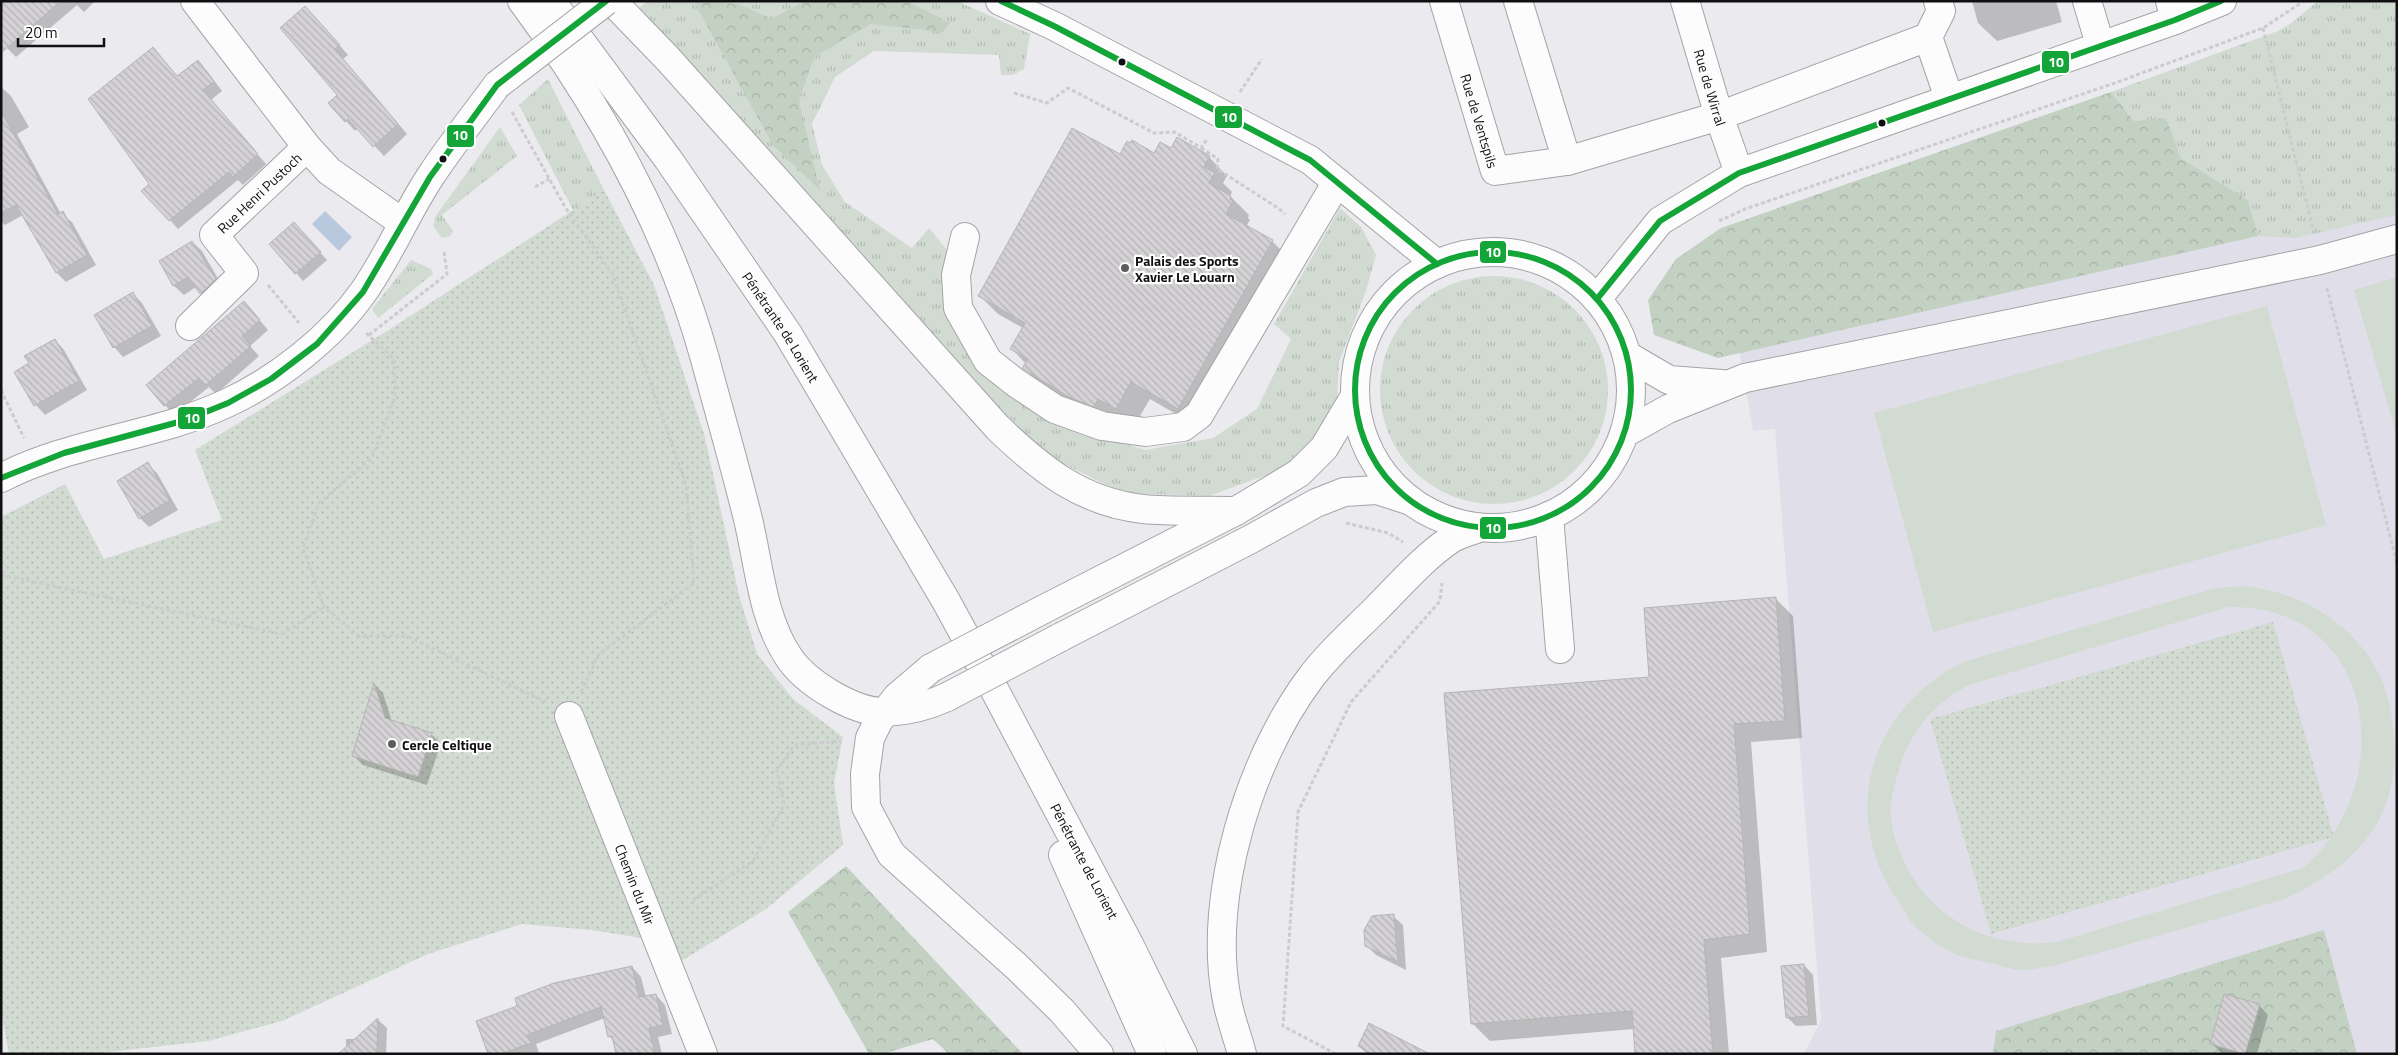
<svg xmlns="http://www.w3.org/2000/svg" width="2398" height="1055" viewBox="0 0 2398 1055" font-family="'Titillium Web',sans-serif">
	<style>
		.built { fill: #e0dfe9 }
		.grass { fill: url(#grass-tufts) }
		.forest { fill: url(#forest-crowns) }
		.park { fill: url(#park-dots) }
		.pitch { fill: #d1dbd1; fill-rule: evenodd }
		.water { fill: #b8c9de }
		.shadow { fill: #0003 }
		.building { fill: url(#building-back-hatch); stroke: #b6b4b5 }
		.lines { fill: none; stroke-linecap: round; stroke-linejoin: round }
		.minor-casing { stroke: #a4a4a7; stroke-width: 30 }
		.major-casing { stroke: #a4a4a7; stroke-width: 30 }
		.highway-casing { stroke: #a4a4a7; stroke-width: 30 }
		.path { stroke: #ccccce; stroke-width: 3; stroke-dasharray: 4 2.5; stroke-linecap: butt }
		.minor { stroke: #fcfcfd; stroke-width: 28 }
		.major { stroke: #fcfcfd; stroke-width: 28 }
		.highway { stroke: #fcfcfd; stroke-width: 28 }
		.minor-bridge-casing { stroke: #a4a4a7; stroke-width: 30; stroke-linecap: butt }
		.major-bridge-casing { stroke: #a4a4a7; stroke-width: 30; stroke-linecap: butt }
		.highway-bridge-casing { stroke: #a4a4a7; stroke-width: 30; stroke-linecap: butt }
		.minor-bridge { stroke: #fcfcfd; stroke-width: 28 }
		.major-bridge { stroke: #fcfcfd; stroke-width: 28 }
		.highway-bridge { stroke: #fcfcfd; stroke-width: 28 }
		.bus-1-casing { stroke: #fff; stroke-width: 10 }
		.bus-1 { stroke: #13a538; stroke-width: 6 }
		.bus-dot { fill: #101012; stroke: #fff; stroke-width: 2 }
		.poi-dot { fill: #5d5d5f; stroke: #fff; stroke-width: 2 }
		.labels { text-anchor: middle; dominant-baseline: central; stroke-width: 4.5; stroke-linejoin: round; paint-order: stroke }
		.street-label { font-size: 14px; fill: #101012; stroke: #fff }
		.poi-label { font-size: 14px; font-weight: bold; fill: #101012; stroke: #fff; text-anchor: start }
		.line-badge { stroke: #fff; stroke-width: 2 }
		.badge-label { font-size: 14px; text-anchor: middle; font-weight: bold; fill: #fff }
	</style>
	<defs>
		<pattern id="grass-tufts" width="24" height="20" patternUnits="userSpaceOnUse" patternTransform="scale(1.25)"><rect width="24" height="20" fill="#d1dbd1"/><path d="M3 7l-1-3M5 7V3M7 7l1-3M15 17l-1-3M17 17v-4M19 17l1-3" fill="none" stroke="#b2bbb2"/></pattern>
		<pattern id="forest-crowns" width="20" height="18" patternUnits="userSpaceOnUse" patternTransform="scale(1.25)"><rect width="20" height="18" fill="#c3d1c3"/><path d="M2 6a3 3 0 1 1 6 0M12 15a3 3 0 1 1 6 0" fill="none" stroke="#a6b2a6"/></pattern>
		<pattern id="park-dots" width="8" height="8" patternUnits="userSpaceOnUse" patternTransform="scale(1.25)"><rect width="8" height="8" fill="#d1dbd1"/><path d="M2 2h.1M6 6h.1" fill="none" stroke="#b2bbb2" stroke-width="1.8" stroke-linecap="round"/></pattern>
		<pattern id="building-back-hatch" width="6" height="6" patternUnits="userSpaceOnUse" patternTransform="scale(1.25)"><rect width="6" height="6" fill="#d4d2d4"/><path d="M-1 5l2 2M0 0l6 6M5-1l2 2" fill="none" stroke="#b5b3b5"/></pattern>
	</defs>
	<rect width="100%" height="100%" fill="#ebebef"/>
	<polygon class="built" points="2397,186 2397,1054 1804,1054 1821,1020 1775,429 1753,431 1735,327"/>
	<g class="grass">
		<polygon points="648,1 957,1 1030,34 1024,69 1013,75 1001,75 999,55 874,51 835,77 812,124 822,165 845,202 912,248 929,228 947,250 948,295 1061,425 1145,450 1213,438 1257,409 1291,339 1274,324 1340,208 1361,227 1376,255 1366,291 1339,362 1337,399 1325,434 1291,466 1209,496 1122,493 1048,456 978,387 639,8"/>
		<polygon points="2318,1 2397,1 2397,215 2295,238 2258,236 2248,200 2181,158 2166,119 2134,121 2111,92 2278,31 2290,24"/>
		<polygon points="548,79 604,190 573,210 519,105"/>
		<polygon points="500,127 517,156 442,215 453,231 450,236 442,238 433,226 435,217"/>
		<polygon points="411,260 431,269 433,274 378,318 372,309"/>
		<circle cx="1494" cy="390" r="114"/>
	</g>
	<g class="forest">
		<polygon points="698,1 738,4 772,19 805,1 907,1 950,23 943,32 871,24 814,57 799,101 820,190 773,145 695,4"/>
		<polygon points="2111,92 2134,121 2166,118 2181,158 2248,200 2258,236 1718,358 1654,335 1648,300 1676,259 1721,228"/>
		<polygon points="846,866 1023,1054 949,1054 933,1039 882,1054 869,1054 788,912"/>
		<polygon points="2324,930 2357,1054 1993,1054 1996,1031"/>
	</g>
	<g class="park">
		<polygon points="604,190 654,285 705,437 739,595 757,654 793,699 843,737 834,783 843,845 766,909 678,963 642,938 591,930 522,924 428,954 282,1021 208,1041 90,1054 9,1054 1,1012 1,517 65,484 104,559 222,520 195,450 387,331"/>
		<polygon points="2273,622 2334,837 1991,934 1930,719"/>
	</g>
	<g class="pitch">
		<polygon points="2397,277 2397,436 2354,290"/>
		<polygon points="2267,306 2326,525 1933,632 1874,413"/>
		<path d="M2242,586C2302,591 2362,627 2384,686C2389,699 2392,716 2393,730C2396,756 2394,785 2384,809C2366,853 2326,879 2285,899L2053,966C2043,967 2030,971 2019,970C2010,969 1999,965 1990,963C1980,960 1969,959 1960,956C1944,950 1925,937 1913,924C1908,919 1905,911 1901,905C1837,818 1868,710 1963,662L2216,588ZM2228,607C2380,604 2398,788 2303,868L2057,942C1991,951 1927,918 1901,855C1895,840 1889,820 1891,803C1893,791 1896,778 1900,767C1910,731 1936,702 1969,685Z"/>
	</g>
	<polygon class="water" points="325,211 352,237 339,251 312,224"/>
	<g class="shadow">
		<polygon points="3,1 95,1 84,12 77,5 16,57 7,48"/>
		<polygon points="1972,1 2056,1 2062,22 1997,41 1978,23"/>
		<polygon points="315,17 348,55 343,59 407,134 384,156 358,128 355,131 346,121"/>
		<polygon points="152,48 178,77 198,62 207,71 222,91 211,100 266,164 243,185 238,180 178,229 170,220 150,185"/>
		<polygon points="1,87 11,96 29,127 17,134 61,214 72,222 96,265 66,282 57,273 23,215 5,225 1,221"/>
		<polygon points="1171,150 1209,157 1227,176 1223,183 1232,192 1230,196 1249,215 1248,218 1250,220 1246,227 1272,241 1290,259 1197,426 1150,399 1134,426 1088,415 1042,386 1024,368 1026,364 1012,349 1023,328 998,314 980,296 1120,156 1155,154"/>
		<polygon points="301,231 327,260 303,281 271,244"/>
		<polygon points="192,242 202,251 224,289 210,303 196,287 184,295 174,286 160,262"/>
		<polygon points="133,294 142,303 161,336 123,357 114,347"/>
		<polygon points="253,312 268,330 250,346 259,356 216,394 209,387 174,415 165,405"/>
		<polygon points="55,340 64,350 87,390 45,415 36,405 16,372 30,363"/>
		<polygon points="147,464 157,473 178,510 149,527 140,518"/>
		<polygon points="1775,598 1793,616 1802,738 1751,742 1767,952 1721,958 1729,1054 1636,1054 1634,1029 1490,1041 1472,1023 1650,678"/>
		<polygon points="375,685 383,693 392,722 431,734 441,743 427,785 363,765 354,756"/>
		<polygon points="1393,916 1403,925 1406,970 1376,955 1366,945"/>
		<polygon points="1804,965 1813,975 1817,1025 1796,1026 1787,1017"/>
		<polygon points="632,967 641,977 646,997 656,995 665,1005 672,1034 658,1037 662,1054 617,1054 614,1041 609,1036 605,1018 536,1044 539,1053 536,1054 490,1054"/>
		<polygon points="2259,1005 2268,1015 2257,1054 2223,1054 2211,1043"/>
		<polygon points="378,1020 387,1028 386,1054 334,1054 346,1052 346,1039 356,1039"/>
		<polygon points="1359,1046 1428,1054 1367,1054"/>
	</g>
	<g class="building">
		<polygon points="1,1 61,1 1,53"/>
		<polygon points="305,6 340,45 335,49 398,124 373,147 348,119 345,122 328,103 337,95 280,28"/>
		<polygon points="153,47 177,76 198,60 214,82 203,90 258,154 233,177 229,172 169,221 141,191 149,184 88,99"/>
		<polygon points="1,111 58,214 63,211 87,255 56,273 16,205 1,213"/>
		<polygon points="1072,128 1120,154 1127,141 1130,143 1132,140 1154,153 1160,142 1171,148 1177,137 1210,156 1204,167 1215,173 1209,183 1231,196 1230,199 1233,201 1226,214 1273,240 1178,409 1131,382 1116,409 1098,399 1094,407 1069,397 1022,368 1028,359 1010,349 1025,323 978,296"/>
		<polygon points="294,222 321,252 295,274 269,244"/>
		<polygon points="192,241 216,279 200,294 188,277 173,286 159,261"/>
		<polygon points="133,292 152,326 113,348 94,315"/>
		<polygon points="244,301 260,320 242,336 251,346 206,385 199,378 164,406 146,385"/>
		<polygon points="55,339 79,381 34,406 14,372 29,363 24,356"/>
		<polygon points="148,462 170,500 139,519 117,481"/>
		<polygon points="1776,597 1785,721 1734,724 1750,934 1704,940 1713,1054 1635,1054 1632,1011 1471,1024 1444,693 1649,677 1644,608"/>
		<polygon points="374,683 385,718 432,733 418,777 352,756"/>
		<polygon points="1394,914 1398,962 1365,946 1364,930 1372,916"/>
		<polygon points="1804,964 1809,1016 1786,1018 1781,966"/>
		<polygon points="632,966 639,997 656,994 663,1025 649,1028 655,1054 616,1054 612,1036 608,1037 601,1007 527,1035 531,1043 501,1054 488,1054 476,1021 517,1006 515,998 554,983"/>
		<polygon points="2224,994 2260,1004 2245,1054 2210,1044"/>
		<polygon points="378,1018 377,1054 338,1054"/>
		<polygon points="1369,1023 1430,1054 1372,1054 1358,1046"/>
	</g>
	<g class="lines">
		<defs>
			<g id="minor">
				<polyline points="195,1 307,147 329,171 403,223"/>
				<polyline points="1000,1 1054,26 1310,160 1437,264"/>
				<path id="s1" d="M1444,1L1495,171L1567,161L1719,116L1928,37"/>
				<polyline points="1518,1 1567,161"/>
				<path id="s2" d="M1685,1L1719,116L1739,173"/>
				<polyline points="1938,1 1941,11 1928,37 1949,98"/>
				<polyline points="2087,1 2096,31"/>
				<polyline points="2170,1 2175,20"/>
				<polyline points="965,237 956,275 958,308 988,361 1016,383 1055,409 1102,426 1145,432 1183,427 1199,415 1337,182"/>
				<path id="s3" d="M190,326L244,273L214,235L307,147"/>
				<polyline points="1628,356 1669,380 1722,384"/>
				<polyline points="1625,433 1668,409 1745,378 2320,260 2397,239"/>
				<path d="M1,478C72,441 155,437 227,403C277,380 332,337 364,291C389,255 406,214 430,177C451,145 475,115 497,85"/>
				<polyline points="1549,516 1560,649"/>
				<path id="s4" d="M569,716L703,1054"/>
			</g>
			<g id="major">
				<path d="M522,1C602,109 669,229 705,359C719,411 734,463 747,515C759,562 761,615 788,656C805,683 855,713 886,712C908,711 928,706 947,697"/>
				<path id="s5" d="M551,1L668,159L788,334L946,601L983,669"/>
				<path d="M612,1L668,59L998,428C1041,469 1081,502 1143,509C1173,512 1205,510 1236,511"/>
				<circle cx="1493" cy="390" r="138"/>
				<polyline points="1597,299 1660,221 1739,173 2175,20 2222,1"/>
				<polyline points="1059,638 1251,539 1316,503 1344,492 1377,490 1408,500"/>
			</g>
			<g id="highway">
				<polyline points="1044,609 1236,511 1299,473 1324,448 1355,396"/>
				<polyline points="931,668 897,697 879,720 870,738 865,774 866,807 891,854 1016,966 1062,1011 1099,1054"/>
				<path id="s6" d="M984,670L1129,944L1183,1054"/>
				<polyline points="1063,855 1152,1054"/>
				<path d="M1242,1054C1237,1035 1229,1015 1226,995C1208,896 1249,761 1309,680C1328,654 1353,632 1376,609C1400,585 1423,558 1451,539C1459,534 1470,531 1479,528"/>
			</g>
		</defs>
		<use href="#minor" class="minor-casing"/>
		<use href="#major" class="major-casing"/>
		<use href="#highway" class="highway-casing"/>
		<g class="path">
			<polyline points="2263,28 2314,233"/>
			<polyline points="1240,92 1262,59"/>
			<polyline points="1014,93 1047,103 1068,88 1154,133 1175,132 1201,148 1208,138"/>
			<polyline points="512,112 565,207 613,275 686,485 694,583 599,654 581,692"/>
			<polyline points="1201,148 1218,159 1217,169 1278,208 1285,214"/>
			<polyline points="535,187 549,179"/>
			<polyline points="1719,221 1745,209 2115,83 2263,28 2304,1"/>
			<polyline points="268,285 299,323"/>
			<polyline points="2327,288 2397,564"/>
			<polyline points="366,333 394,359 395,397 372,458 319,503 303,548 324,607 359,636 407,636 546,702"/>
			<polyline points="369,335 447,274 444,251"/>
			<polyline points="1,390 24,438"/>
			<polyline points="1346,523 1388,533 1403,542"/>
			<polyline points="1,575 282,634 324,607"/>
			<polyline points="693,900 753,861 784,805 777,770 794,745 841,741"/>
			<polyline points="1336,1054 1283,1026 1298,812 1351,702 1440,601 1442,583"/>
		</g>
		<use href="#minor" class="minor"/>
		<use href="#major" class="major"/>
		<use href="#highway" class="highway"/>
		<defs>
			<polyline id="minor-bridge" points="497,85 606,1"/>
			<polyline id="major-bridge" points="947,697 1059,638"/>
			<polyline id="highway-bridge" points="931,668 1044,609"/>
		</defs>
		<use href="#minor-bridge" class="minor-bridge-casing"/>
		<use href="#major-bridge" class="major-bridge-casing"/>
		<use href="#highway-bridge" class="highway-bridge-casing"/>
		<use href="#minor-bridge" class="minor-bridge"/>
		<use href="#major-bridge" class="major-bridge"/>
		<use href="#highway-bridge" class="highway-bridge"/>
		<defs>
			<g id="bus-1">
				<polyline points="1001,1 1054,26 1310,160 1437,264"/>
				<circle cx="1493" cy="390" r="138"/>
				<polyline points="1597,299 1660,221 1739,173 2175,20 2221,1"/>
				<polyline points="1,478 64,453 186,420 228,403 271,379 317,344 363,292 430,177 497,85 606,1"/>
			</g>
		</defs>
		<use href="#bus-1" class="bus-1-casing"/>
		<use href="#bus-1" class="bus-1"/>
	</g>
	<g class="bus-dot">
		<circle cx="1122" cy="62" r="4.5"/>
		<circle cx="1882" cy="123" r="4.5"/>
		<circle cx="443" cy="159" r="4.5"/>
	</g>
	<g class="poi-dot">
		<circle cx="1125" cy="268" r="5"/>
		<circle cx="392" cy="744" r="5"/>
	</g>
	<g class="labels">
		<g class="street-label">
			<text stroke="none"><textPath href="#s2" startOffset="90">Rue de Wirral</textPath></text>
			<text stroke="none"><textPath href="#s1" startOffset="125">Rue de Ventspils</textPath></text>
			<text stroke="none"><textPath href="#s3" startOffset="186">Rue Henri Pustoch</textPath></text>
			<text stroke="none"><textPath href="#s5" startOffset="399">Pénétrante de Lorient</textPath></text>
			<text stroke="none"><textPath href="#s6" startOffset="216">Pénétrante de Lorient</textPath></text>
			<text stroke="none"><textPath href="#s4" startOffset="181">Chemin du Mir</textPath></text>
		</g>
		<g class="poi-label">
			<text x="1135" y="260">Palais des Sports<tspan x="1135" dy="16">Xavier Le Louarn</tspan></text>
			<text x="402" y="744">Cercle Celtique</text>
		</g>
	</g>
	<g class="line-badge">
		<rect x="2041" y="50" width="29" height="24" rx="5" fill="#13a538"/>
		<rect x="1214" y="105" width="29" height="24" rx="5" fill="#13a538"/>
		<rect x="446" y="124" width="29" height="24" rx="5" fill="#13a538"/>
		<rect x="1479" y="240" width="28" height="24" rx="5" fill="#13a538"/>
		<rect x="177" y="406" width="29" height="24" rx="5" fill="#13a538"/>
		<rect x="1479" y="516" width="28" height="24" rx="5" fill="#13a538"/>
	</g>
	<g class="badge-label">
		<text x="2056" y="67">10</text>
		<text x="1229" y="122">10</text>
		<text x="460" y="140">10</text>
		<text x="1493" y="257">10</text>
		<text x="192" y="423">10</text>
		<text x="1493" y="533">10</text>
	</g>
	<rect width="2398" height="1055" fill="none" stroke="#101012" stroke-width="5"/>
	<path d="M18 38v8h86v-8" fill="none" stroke="#101012" stroke-width="2.5"/>
	<text x="25" y="38" font-size="15" fill="#101012" stroke="#ffffff" stroke-width="4" paint-order="stroke">20 m</text>
</svg>
